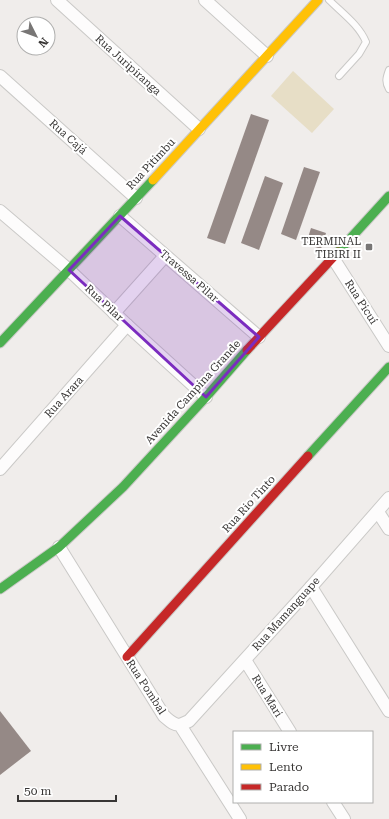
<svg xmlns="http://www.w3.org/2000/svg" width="389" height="819" viewBox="0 0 389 819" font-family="'Roboto Serif',serif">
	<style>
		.green { fill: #e7dec6 }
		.building { fill: #958986 }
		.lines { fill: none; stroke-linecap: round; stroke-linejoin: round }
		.lane-casing { stroke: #cac9c7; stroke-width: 8 }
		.street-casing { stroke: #cac9c7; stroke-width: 14 }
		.fast-casing { stroke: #cac9c7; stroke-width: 11 }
		.slow-casing { stroke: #cac9c7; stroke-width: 11 }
		.jam-casing { stroke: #cac9c7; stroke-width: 11 }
		.lane { stroke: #fdfcfc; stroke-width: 6 }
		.street { stroke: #fdfcfc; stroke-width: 12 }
		.fast { stroke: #4caf50; stroke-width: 9 }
		.slow { stroke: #ffc107; stroke-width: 9 }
		.jam { stroke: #c62828; stroke-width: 9 }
		.marked { fill: #7b2cbf; fill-opacity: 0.2; stroke: #7b2cbf; stroke-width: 3; stroke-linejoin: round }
		.poi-dot { fill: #787675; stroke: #fff; stroke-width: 1.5 }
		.labels { text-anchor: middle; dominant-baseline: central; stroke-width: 4; stroke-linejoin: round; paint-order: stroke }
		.street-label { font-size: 11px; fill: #383635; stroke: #fff }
		.poi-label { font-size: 11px; fill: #383635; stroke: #fff; text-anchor: end }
	</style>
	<rect width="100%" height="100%" fill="#f0edeb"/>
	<polygon class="green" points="293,71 334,109 312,133 271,96"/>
	<g class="building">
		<polygon points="251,114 269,120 225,244 207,238"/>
		<polygon points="304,167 320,172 296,240 281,234"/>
		<polygon points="265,176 283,183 259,250 241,243"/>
		<polygon points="311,228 326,233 321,249 306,244"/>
		<polygon points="0,711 31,751 0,775"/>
	</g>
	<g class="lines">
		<defs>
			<g id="lane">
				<path d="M329,0C342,13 359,25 366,42L359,54L339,76"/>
				<path d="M389,70C386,78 385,82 389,89"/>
			</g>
			<g id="street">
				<polyline points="57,0 199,129"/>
				<polyline points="205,0 267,56"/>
				<polyline points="0,76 136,198"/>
				<polyline points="0,211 69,270 127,325 206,397"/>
				<polyline points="120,216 259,337"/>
				<polyline points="333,258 389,346"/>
				<polyline points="114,313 165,256"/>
				<polyline points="0,469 127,325"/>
				<polyline points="378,512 389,529"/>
				<path d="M59,547L164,716C169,720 173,725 180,725L240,819"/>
				<polyline points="311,587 389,711"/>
				<polyline points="245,660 290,732"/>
				<polyline points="180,725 189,721 311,587 389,498"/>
				<polyline points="333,802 344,819"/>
			</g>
			<g id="fast">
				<polyline points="338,252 389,196"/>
				<polyline points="0,343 153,180"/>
				<polyline points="308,456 389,367"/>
				<polyline points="0,589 59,547 123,487 206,397 247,350"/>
			</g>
			<polyline id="slow" points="153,180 318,0"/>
			<g id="jam">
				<polyline points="247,350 338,252"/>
				<polyline points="127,657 308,456"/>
			</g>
		</defs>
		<use href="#lane" class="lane-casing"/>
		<use href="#street" class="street-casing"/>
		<use href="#fast" class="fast-casing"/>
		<use href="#slow" class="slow-casing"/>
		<use href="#jam" class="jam-casing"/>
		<use href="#lane" class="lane"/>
		<use href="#street" class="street"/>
		<use href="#fast" class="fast"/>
		<use href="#slow" class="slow"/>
		<use href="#jam" class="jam"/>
	</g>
	<path class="marked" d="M120,216L259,337L206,397L69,270Z"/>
	<rect class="poi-dot" x="365" y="243" width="8" height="8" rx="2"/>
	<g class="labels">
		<g class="street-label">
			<text transform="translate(128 65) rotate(42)">Rua Juripiranga</text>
			<text transform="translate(68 137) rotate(42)">Rua Cajá</text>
			<text transform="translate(151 164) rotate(-47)">Rua Pitimbu</text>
			<text transform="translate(189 276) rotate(41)">Travessa Pilar</text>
			<text transform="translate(361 302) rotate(57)">Rua Picuí</text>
			<text transform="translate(104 303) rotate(43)">Rua Pilar</text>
			<text transform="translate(193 392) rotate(-48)">Avenida Campina Grande</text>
			<text transform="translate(64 397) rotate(-48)">Rua Arara</text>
			<text transform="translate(249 504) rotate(-48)">Rua Rio Tinto</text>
			<text transform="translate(286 614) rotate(-48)">Rua Mamanguape</text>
			<text transform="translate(146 687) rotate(57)">Rua Pombal</text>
			<text transform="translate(267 696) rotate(58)">Rua Mari</text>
		</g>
		<g class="poi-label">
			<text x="361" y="241">TERMINAL<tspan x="361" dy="13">TIBIRI II</tspan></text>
		</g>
	</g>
	<rect x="233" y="731" width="140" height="72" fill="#ffffff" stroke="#afafae"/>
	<rect x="241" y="744" width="20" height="6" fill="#4caf50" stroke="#afafae"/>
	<text x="269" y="751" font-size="12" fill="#383635">Livre</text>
	<rect x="241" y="764" width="20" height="6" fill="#ffc107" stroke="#afafae"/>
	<text x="269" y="771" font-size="12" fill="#383635">Lento</text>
	<rect x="241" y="784" width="20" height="6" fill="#c62828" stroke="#afafae"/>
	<text x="269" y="791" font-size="12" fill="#383635">Parado</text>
	<g transform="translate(36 36) rotate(132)"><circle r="19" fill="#ffffff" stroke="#afafae"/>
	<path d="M0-3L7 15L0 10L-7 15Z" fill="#787675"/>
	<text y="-6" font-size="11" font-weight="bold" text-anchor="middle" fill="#383635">N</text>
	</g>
	<path d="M18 795v6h98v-6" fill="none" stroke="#383635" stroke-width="2"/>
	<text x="24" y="795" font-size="12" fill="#383635" stroke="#ffffff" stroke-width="3" paint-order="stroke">50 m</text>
</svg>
